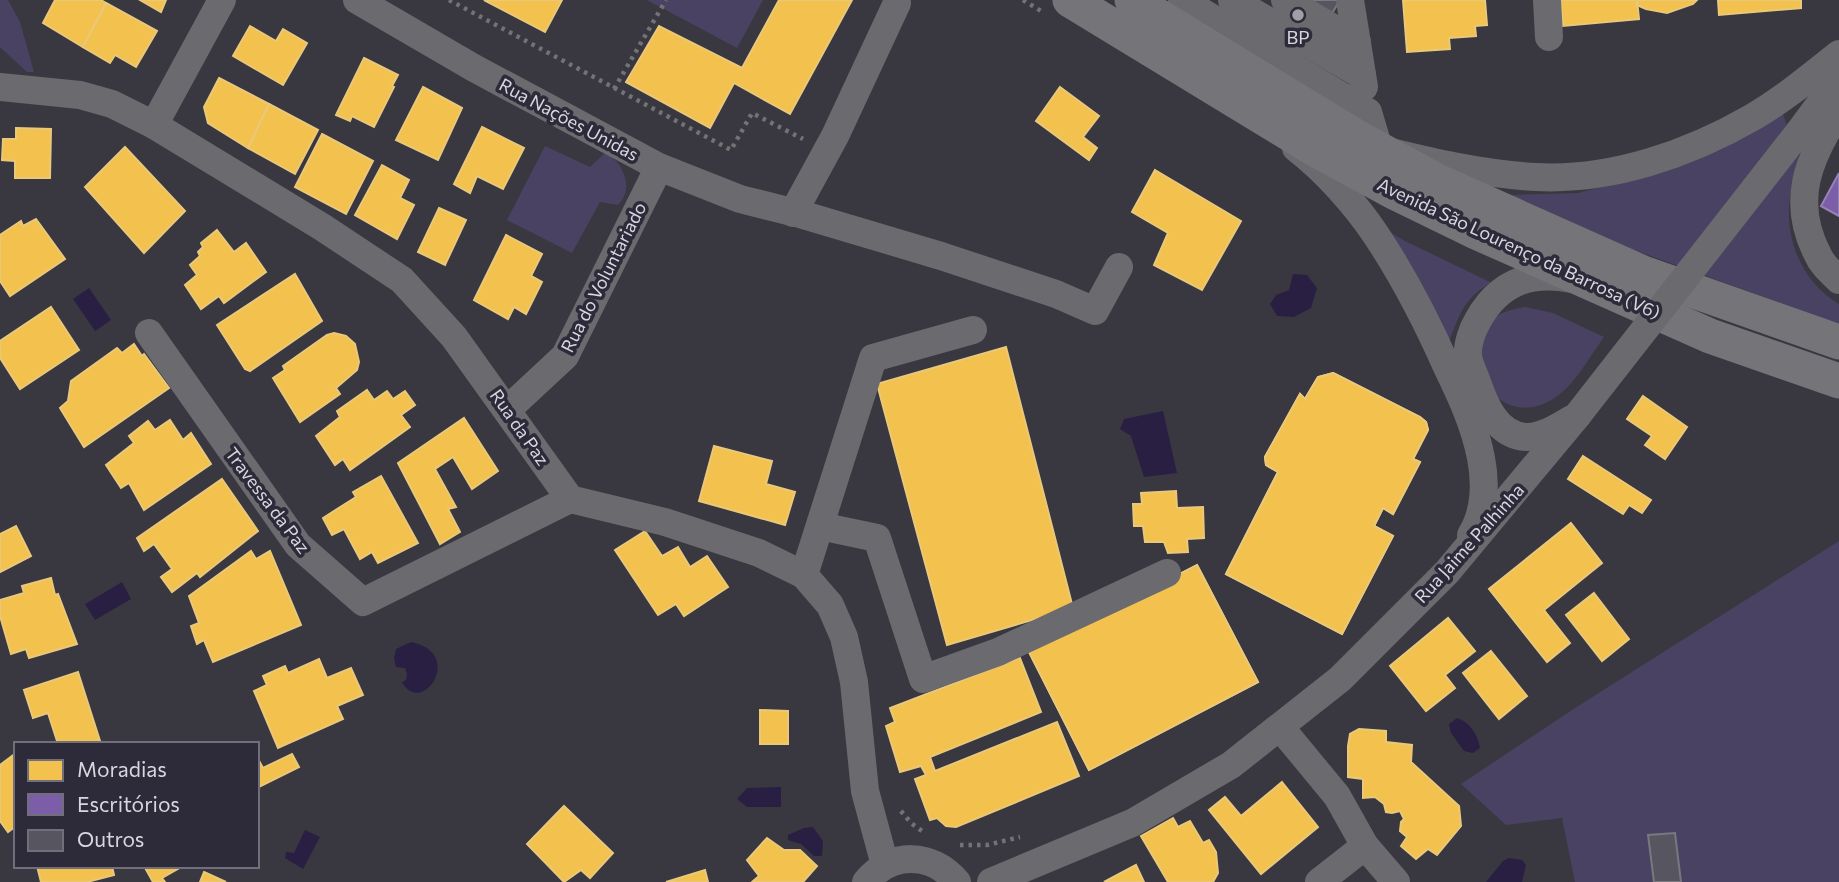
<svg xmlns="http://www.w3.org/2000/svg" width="1839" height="882" viewBox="0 0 1839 882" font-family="Commissioner,sans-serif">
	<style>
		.green { fill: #494262 }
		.water { fill: #281f43 }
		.homes { fill: #f2c14e; stroke: #eac87a; stroke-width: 2; fill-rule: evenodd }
		.offices { fill: #7b5ea7; stroke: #9782b8; stroke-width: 2 }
		.building { fill: #575560; stroke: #79787f; stroke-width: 2 }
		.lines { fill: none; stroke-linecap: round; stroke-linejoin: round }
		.path { stroke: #737376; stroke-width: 4.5; stroke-dasharray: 3.5 5; stroke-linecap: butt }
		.minor { stroke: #6b6a6e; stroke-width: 28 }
		.major { stroke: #757479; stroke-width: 35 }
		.minor-bridge { stroke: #6b6a6e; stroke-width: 28 }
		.poi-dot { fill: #a09fa8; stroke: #2d2a39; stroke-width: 2.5 }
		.labels { text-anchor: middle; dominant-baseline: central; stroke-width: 7; stroke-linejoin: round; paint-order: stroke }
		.poi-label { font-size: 18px; fill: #d8d7e0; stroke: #2d2a39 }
		.street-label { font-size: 18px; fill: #d8d7e0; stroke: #2d2a39 }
	</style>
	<rect width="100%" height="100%" fill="#393840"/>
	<g class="green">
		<polygon points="0,0 8,0 20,22 34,72 27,72 0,47"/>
		<polygon points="647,0 763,0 737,48"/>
		<path d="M1780,106L1801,164C1775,211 1792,277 1839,304V324L1634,250L1511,195L1578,193L1659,172Z"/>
		<path d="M545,146L590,167L605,153C623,161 635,189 618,205L600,202L572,253L507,220Z"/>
		<path d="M1383,228L1405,241L1492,283C1461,297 1458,322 1445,351Z"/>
		<path d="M1525,307L1553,313L1604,337C1590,356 1576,383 1556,397C1506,431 1463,377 1487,332C1489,328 1491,321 1495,318C1502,311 1515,309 1525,307Z"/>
		<polygon points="1839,541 1839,882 1575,882 1562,818 1506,825 1461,784 1575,708"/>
	</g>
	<g class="water">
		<polygon points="1293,274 1307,275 1317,288 1311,308 1294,317 1277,316 1270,304 1276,295 1289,290"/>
		<polygon points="89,288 111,320 95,331 73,299"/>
		<polygon points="1163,411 1177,473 1144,477 1131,436 1120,429 1124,419"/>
		<polygon points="122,582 131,599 95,620 85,604"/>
		<path d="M411,642C466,653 422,718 402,682L406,680L407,674L405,668L396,667L394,658L396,649Z"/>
		<path d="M1457,718C1470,722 1478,735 1480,748L1473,753L1464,751L1451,733L1449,724Z"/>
		<polygon points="781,787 781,807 747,807 737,799 747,788"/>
		<polygon points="813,827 823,841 822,856 814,856 801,844 788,840 788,835 804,828"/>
		<polygon points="305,830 320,837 303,869 285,858 286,852 294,853"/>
		<polygon points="1509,858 1522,860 1526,865 1522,882 1486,882 1503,861"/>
	</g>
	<g class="homes">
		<polygon points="55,0 101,0 106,3 83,47 43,23"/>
		<polygon points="140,0 166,0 161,12"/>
		<polygon points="484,0 562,0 545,32"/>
		<polygon points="779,0 852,0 790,114 734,83 710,128 626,82 659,26 742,68"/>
		<polygon points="1403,0 1485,0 1487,25 1475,26 1476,36 1449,38 1450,49 1407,52"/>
		<polygon points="1561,0 1637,0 1639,19 1563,26"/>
		<polygon points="1637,0 1697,0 1693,4 1667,13 1646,9 1637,5"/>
		<polygon points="1718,0 1801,0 1801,8 1719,15"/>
		<polygon points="106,3 157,31 136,67 115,55 110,63 83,47"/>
		<polygon points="250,26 276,41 283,29 307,43 283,85 233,56"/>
		<polygon points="364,58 398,75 392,86 394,87 374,127 352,116 350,121 336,115"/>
		<polygon points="219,78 269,104 248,148 208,123 204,107"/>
		<polygon points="423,87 462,108 438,160 396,140"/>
		<polygon points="1060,87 1099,116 1083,137 1097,148 1089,160 1036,121"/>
		<polygon points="269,104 318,130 295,174 248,148"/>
		<polygon points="482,127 524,148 503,189 477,176 470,193 454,184"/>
		<polygon points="16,128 51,129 50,178 15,178 15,161 2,160 3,139 16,139"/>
		<polygon points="322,134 373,161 346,214 295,187"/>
		<polygon points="125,147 185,211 144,253 85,187"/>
		<polygon points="382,165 409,180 400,198 414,205 397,239 355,215"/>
		<polygon points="1155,170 1241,221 1202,290 1154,265 1168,233 1132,212"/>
		<polygon points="439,208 466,220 445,265 418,252"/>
		<polygon points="36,219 65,259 10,296 0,281 0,235 21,221 23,226"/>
		<polygon points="217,230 234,252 246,243 266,272 224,303 219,296 201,309 185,285 197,275 190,265 200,256 198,252 203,247 201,243"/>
		<polygon points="506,235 542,254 531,276 542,282 526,314 514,307 508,319 474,300"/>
		<polygon points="295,274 322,321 250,371 245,369 217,325"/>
		<polygon points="51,307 79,350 20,389 0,358 0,341"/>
		<polygon points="334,333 346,336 355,344 359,362 357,370 336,388 340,394 300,422 273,378 285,370 283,366 327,335"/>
		<polygon points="134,344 142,356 144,354 169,388 84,447 60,408 68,401 71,381 117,348 122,353"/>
		<polygon points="1006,347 1073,608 947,645 877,384"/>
		<path d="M1333,373L1420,417L1426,422L1428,430L1413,459L1420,462L1393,514L1383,508L1374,526L1393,536L1342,634L1226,574L1278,472L1266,465L1265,457L1300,394L1305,399L1318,377ZM1325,437L1342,444L1327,472L1312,465ZM1314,495L1327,501L1294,566L1281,560Z"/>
		<polygon points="1333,373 1420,417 1426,422 1428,430 1413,459 1420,462 1393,514 1383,508 1374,526 1393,536 1342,634 1226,574 1278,472 1266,465 1265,457 1300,394 1305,399 1318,377"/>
		<polygon points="367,390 374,400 387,391 393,399 405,391 415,405 401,415 410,427 350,470 343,459 335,465 316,436 340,417 337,411"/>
		<polygon points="1643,396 1687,427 1665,459 1645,445 1652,436 1627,419"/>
		<polygon points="464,418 498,471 472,489 453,457 435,469 456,507 448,509 460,532 440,544 398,463"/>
		<polygon points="170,420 183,440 191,433 211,464 144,510 129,483 121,488 106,465 134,443 129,436 148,421 155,430"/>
		<polygon points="714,446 772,461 766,484 795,492 785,525 699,501"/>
		<polygon points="1583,456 1651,500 1642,513 1629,505 1623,514 1568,479"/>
		<polygon points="381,476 418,543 378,563 372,552 360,559 344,529 332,535 323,518 356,497 353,492"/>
		<polygon points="222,479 258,531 200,577 197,573 172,592 161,577 172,569 154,544 144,551 137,538"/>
		<polygon points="1176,491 1177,508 1203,507 1204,538 1187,539 1188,552 1168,553 1164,542 1145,542 1143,526 1134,526 1133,504 1142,504 1141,493"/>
		<polygon points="1571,523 1602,563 1544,610 1570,643 1547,662 1489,589"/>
		<polygon points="16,526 31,556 0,572 0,534"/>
		<polygon points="645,531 662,556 678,547 690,567 707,556 728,587 684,616 676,604 658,615 615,550"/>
		<polygon points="251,551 256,559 270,551 301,625 213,662 204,640 197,644 191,626 199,623 189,596"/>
		<path d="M1197,565L1258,682L1089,770L1029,652ZM1214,623L1219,634L1154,668L1149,656ZM1139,663L1144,674L1067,713L1063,701Z"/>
		<polygon points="1197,565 1258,682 1089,770 1029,652"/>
		<polygon points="51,578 55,595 58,594 77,644 29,658 26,649 11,654 0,616 0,600 24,593 22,586"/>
		<polygon points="1594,593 1629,639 1602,661 1566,615"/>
		<polygon points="1448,618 1475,651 1445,675 1455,688 1426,711 1390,666"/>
		<polygon points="1491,651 1527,696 1499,719 1463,673"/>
		<polygon points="1020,658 1041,712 930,757 935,771 1057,722 1079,776 956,827 946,826 937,818 930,820 915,779 926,775 921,766 900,772 886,726 895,722 890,708"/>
		<polygon points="319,659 327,678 351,668 363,695 337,706 343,719 278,748 254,691 267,685 263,676 285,666 288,673"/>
		<polygon points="78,672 100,741 92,744 58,744 48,713 33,718 24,690"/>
		<polygon points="760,710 788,711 788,744 760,744"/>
		<polygon points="1359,729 1386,731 1386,742 1412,745 1411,762 1459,806 1461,826 1437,855 1428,849 1416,859 1401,846 1407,837 1400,831 1401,822 1404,819 1400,811 1392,813 1386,812 1384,804 1375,797 1363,798 1363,779 1348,777 1348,746 1350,734"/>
		<polygon points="16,753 16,826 8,832 0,821 0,765"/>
		<polygon points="292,754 299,767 257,788 257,757 263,768"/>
		<polygon points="1282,782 1318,827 1261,874 1209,810 1225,797 1241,816"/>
		<polygon points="564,806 613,853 590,878 581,870 564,882 527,844"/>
		<polygon points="1173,818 1178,827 1190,821 1203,843 1209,840 1216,852 1218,873 1213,882 1168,882 1141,836"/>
		<polygon points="767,838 784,850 800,850 817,866 803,882 752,882 759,876 747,860"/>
		<polygon points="1136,865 1144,882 1104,882"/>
		<polygon points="37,866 112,866 114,875 87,882 41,882"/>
		<polygon points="144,866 183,866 162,878 165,882 153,882"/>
		<polygon points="705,870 708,882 666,882"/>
		<polygon points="204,872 226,882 200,882"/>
	</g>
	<polygon class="offices" points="1839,173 1839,216 1821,206"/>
	<g class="building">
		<polygon points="1310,0 1340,0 1331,15"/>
		<polygon points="1675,833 1681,882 1654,882 1648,835"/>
	</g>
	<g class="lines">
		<g class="path">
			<polyline points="449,0 731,150 752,113 803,139"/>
			<polyline points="1023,0 1041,11"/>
			<polyline points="614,89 666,0"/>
			<polyline points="901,811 911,823 922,831"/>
			<polyline points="960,845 987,845 1020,837"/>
		</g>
		<g class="minor">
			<polyline points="357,0 474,68 659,167 740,199 800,214 941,256 1056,294 1095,311 1119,267"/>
			<path d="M1182,0L1368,112L1379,149C1431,162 1482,174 1536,177C1611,181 1689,154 1753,117C1784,99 1811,76 1839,54"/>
			<polyline points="1232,0 1362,75"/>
			<polyline points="1285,0 1357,42"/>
			<polyline points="1350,0 1364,87"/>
			<polyline points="1547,0 1549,37"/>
			<polyline points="0,87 80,95 112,104 154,125 322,227 402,280 454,337 570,499 665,522 759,553 804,575 830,605 844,637 854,682 865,791 885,865"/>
			<path d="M1839,111C1808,158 1790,202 1818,255C1822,265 1832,273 1839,280"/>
			<polyline points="154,125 222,0"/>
			<polyline points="1799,132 1839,78"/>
			<path d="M1296,148C1325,170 1356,205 1376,235C1404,277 1427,322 1447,367C1461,396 1475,426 1481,458C1486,483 1485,513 1471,535"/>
			<polyline points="793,213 835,136 897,3"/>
			<polyline points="149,333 298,545 363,602 570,499"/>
			<polyline points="508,409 565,356 659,167"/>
			<path d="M1572,419C1558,427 1543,437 1527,437C1497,436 1485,405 1477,382C1474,374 1469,364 1468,356C1467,345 1472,330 1478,320C1499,282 1530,271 1572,279"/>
			<polyline points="820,526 877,538 923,679 998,652 1167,573"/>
			<polyline points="804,575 873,358 973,330"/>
			<polyline points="1280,727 1337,796 1365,846 1396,882"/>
			<path d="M866,882C891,851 932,852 957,882"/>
			<polyline points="991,882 1132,823 1231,765 1340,679 1447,572 1577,416"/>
			<polyline points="1319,882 1365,846"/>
		</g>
		<g class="major">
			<polyline points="1070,0 1313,148 1396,193 1476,232 1710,336 1839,381"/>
			<polyline points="1132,0 1355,136 1437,181 1643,273 1839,342"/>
		</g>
		<polyline class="minor-bridge" points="1577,416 1799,132"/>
	</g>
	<circle class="poi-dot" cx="1298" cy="15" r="7"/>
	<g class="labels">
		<g class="poi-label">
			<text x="1298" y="37">BP</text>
		</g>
		<g class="street-label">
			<text transform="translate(569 119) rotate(28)">Rua Nações Unidas</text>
			<text transform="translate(1519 248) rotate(25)">Avenida São Lourenço da Barrosa (V6)</text>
			<text transform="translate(603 277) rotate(-63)">Rua do Voluntariado</text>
			<text transform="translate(520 427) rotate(55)">Rua da Paz</text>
			<text transform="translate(268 500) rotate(53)">Travessa da Paz</text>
			<text transform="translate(1469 543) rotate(-48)">Rua Jaime Palhinha</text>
		</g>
	</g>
	<rect x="14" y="742" width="245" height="126" fill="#2d2a39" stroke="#716f7c" stroke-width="2"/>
	<rect x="28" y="760" width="35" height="21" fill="#f2c14e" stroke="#716f7c" stroke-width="2"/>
	<text x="77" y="777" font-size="21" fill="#d8d7e0">Moradias</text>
	<rect x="28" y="794" width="35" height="21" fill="#7b5ea7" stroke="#716f7c" stroke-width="2"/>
	<text x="77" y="812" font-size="21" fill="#d8d7e0">Escritórios</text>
	<rect x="28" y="830" width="35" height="21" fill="#575560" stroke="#716f7c" stroke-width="2"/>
	<text x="77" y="847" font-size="21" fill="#d8d7e0">Outros</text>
</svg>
